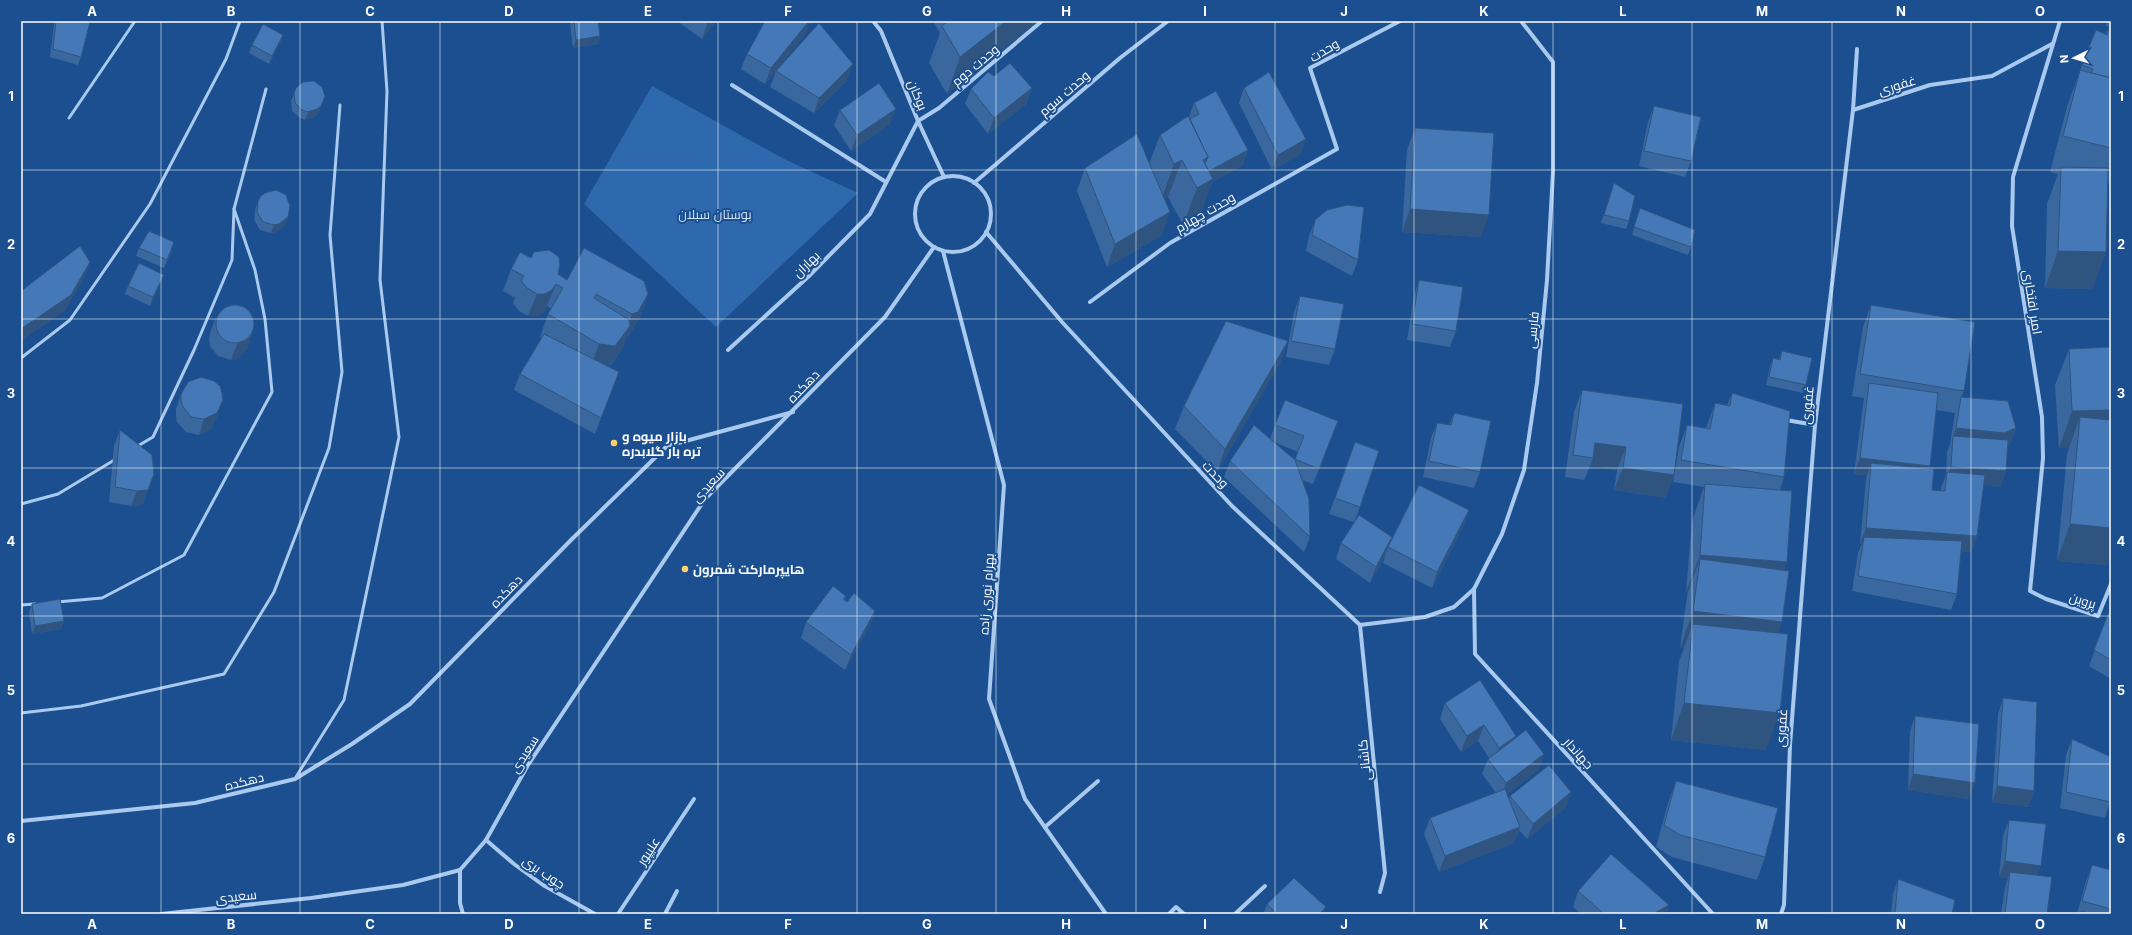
<svg xmlns="http://www.w3.org/2000/svg" width="2132" height="935" viewBox="0 0 2132 935" font-family="Inter,Cairo,sans-serif">
	<style>
		.green { fill: #2e69ad }
		.lines { fill: none; stroke-linecap: round; stroke-linejoin: round }
		.service { stroke: #a9c9ee; stroke-width: 3 }
		.minor { stroke: #a9c9ee; stroke-width: 4 }
		.wall { fill: #3a679d; fill-rule: evenodd }
		.shaded-wall { fill: #305480 }
		.building { fill: #4478b7; stroke: #305480 }
		.grid { fill: none; stroke: #fff; stroke-width: 1; stroke-opacity: 0.55 }
		.poi-dot { fill: #ffd166; stroke: #1b4f8f; stroke-width: 1.5 }
		.labels { text-anchor: middle; dominant-baseline: central; stroke-width: 4; stroke-linejoin: round; paint-order: stroke }
		.street-label { font-size: 13px; fill: #fff; stroke: #1b4f8f }
		.park-label { font-size: 13px; fill: #cfe3fa; stroke: #1b4f8f }
		.poi-label { font-size: 13px; font-weight: bold; fill: #fff; stroke: #1b4f8f; text-anchor: start }
		.neatline { fill: none; stroke: #fff; stroke-width: 1.5 }
		.grid-label { font-size: 13px; text-anchor: middle; font-weight: bold; fill: #fff }
	</style>
	<rect width="100%" height="100%" fill="#1b4f8f"/>
	<polygon class="green" points="652,86 784,159 858,193 716,327 584,204"/>
	<g class="lines">
		<g class="service">
			<polyline points="69,118 135,21"/>
			<polyline points="21,358 70,320 150,204 226,59 240,21"/>
			<polyline points="136,447 153,437 194,350 232,260 234,209 266,89"/>
			<polyline points="21,504 58,494 116,459"/>
			<polyline points="57,602 102,598 184,555 272,392 265,319 255,270 234,209"/>
			<polyline points="21,605 35,604"/>
			<polyline points="21,713 81,706 224,674 274,592 329,448 342,372 330,235 340,105"/>
			<polyline points="296,777 344,700 399,437 380,280 387,91 382,21"/>
		</g>
		<g class="minor">
			<polyline points="873,21 881,31 918,121 944,177"/>
			<polyline points="2060,21 2013,177 2012,226 2042,417 2043,458 2030,591 2046,599 2098,616 2111,584"/>
			<polyline points="732,85 886,182"/>
			<polyline points="1853,110 1930,85 1992,76 2052,44"/>
			<circle cx="953" cy="214" r="38"/>
			<polyline points="974,183 1120,58 1168,21"/>
			<polyline points="986,232 1062,322 1232,506 1360,625 1425,617 1454,607 1474,589 1502,534 1524,470 1537,383 1547,280 1553,172 1553,62 1521,21"/>
			<polyline points="943,251 1004,485 989,699 1025,799 1106,914"/>
			<polyline points="1090,302 1170,243 1337,149 1310,68 1400,21"/>
			<polyline points="728,350 809,276 870,214 918,121 939,108 1042,21"/>
			<polyline points="1786,420 1815,425"/>
			<polyline points="1474,589 1475,654 1713,914"/>
			<polyline points="1360,625 1385,873 1380,892"/>
			<polyline points="21,821 195,803 295,779 352,744 410,704 571,540 667,446 793,412"/>
			<polyline points="1045,827 1098,781"/>
			<polyline points="486,840 514,864 543,885 595,914"/>
			<polyline points="460,870 460,903 463,914"/>
			<polyline points="161,914 311,898 403,885 460,870 486,840 528,765 705,499 885,317 934,247"/>
			<polyline points="618,914 694,799"/>
			<polyline points="665,914 677,891"/>
			<polyline points="1169,914 1176,907 1184,914"/>
			<polyline points="1235,914 1265,886"/>
			<polyline points="1781,914 1784,905 1790,745 1815,425 1853,110 1857,49"/>
		</g>
	</g>
	<g class="wall">
		<polygon points="55,21 85,21 81,57 78,65 50,57 54,24"/>
		<polygon points="571,21 598,21 600,36 598,44 573,48 570,24"/>
		<polygon points="677,21 716,21 702,39"/>
		<polygon points="933,21 1038,21 947,94 929,63 940,33"/>
		<polygon points="2107,21 2111,21 2111,177 2108,185 2106,252 2092,289 2045,288 2047,204 2058,174 2050,172 2067,107 2082,65 2106,34 2109,27 2106,26"/>
		<polygon points="806,33 765,84 741,69 747,54"/>
		<polygon points="283,35 280,43 269,64 249,53 252,45"/>
		<polygon points="776,71 847,80 814,113 770,87"/>
		<polygon points="994,76 1032,88 1026,104 988,134 965,104 971,89"/>
		<polygon points="1244,88 1301,154 1272,170 1239,103"/>
		<polygon points="294,93 325,96 318,114 314,117 305,120 300,118 292,111 291,101"/>
		<polygon points="1194,103 1248,150 1242,166 1212,182 1200,216 1183,225 1168,197 1164,199 1162,235 1107,267 1077,191 1085,168 1149,164 1160,135 1189,117"/>
		<polygon points="1654,106 1691,161 1685,177 1639,166 1648,122"/>
		<polygon points="840,110 890,124 851,151 834,125"/>
		<polygon points="1415,128 1481,237 1402,232 1407,150"/>
		<polygon points="1611,191 1629,221 1626,229 1601,223"/>
		<polygon points="258,201 288,217 285,225 276,232 271,233 260,230 254,220 255,210"/>
		<polygon points="1640,208 1691,247 1688,255 1632,235"/>
		<polygon points="1315,220 1358,260 1352,276 1306,251 1309,236"/>
		<polygon points="139,248 172,250 164,268 136,256"/>
		<polygon points="511,269 558,274 567,280 648,294 640,317 630,334 627,336 622,349 609,367 613,388 595,434 514,390 520,374 542,338 540,337 548,314 551,309 547,306 544,312 537,316 528,316 519,311 513,303 515,298 503,291"/>
		<polygon points="1419,280 1456,331 1450,347 1407,340 1414,296"/>
		<polygon points="161,283 150,306 125,294 128,286"/>
		<polygon points="1300,296 1335,349 1329,365 1286,357 1294,312"/>
		<path d="M1871,305L1964,391L1961,397L2016,428L2010,444L2007,445L2006,471L2000,487L1984,485L1977,536L1971,552L1961,551L1957,594L1951,610L1852,591L1858,553L1862,544H1860L1866,479L1867,475L1854,474L1864,398L1852,396L1863,327ZM1936,410L1955,413L1950,444L1947,452L1946,475L1941,488V491L1932,490L1930,468Z"/>
		<polygon points="216,317 252,334 247,349 238,358 231,360 218,356 210,346 209,339 210,333"/>
		<polygon points="1288,341 1280,363 1217,472 1175,429 1184,406"/>
		<polygon points="2111,347 2111,555 2107,565 2057,561 2067,454 2069,448 2059,448 2055,385 2069,349"/>
		<polygon points="1782,351 1806,385 1803,393 1766,385 1770,366 1773,358 1779,359"/>
		<polygon points="1582,390 1666,498 1614,490 1617,470 1590,466 1584,480 1565,477 1574,412"/>
		<polygon points="1732,393 1784,477 1780,490 1784,570 1778,633 1766,750 1671,740 1679,661 1684,648 1680,648 1687,596 1688,592 1686,592 1692,521 1704,487 1673,482 1679,447 1687,425 1706,428 1715,403 1727,405"/>
		<polygon points="181,394 217,416 211,429 199,435 186,432 177,422 176,416 176,409"/>
		<polygon points="1454,413 1480,472 1474,488 1423,477 1431,438 1437,423 1449,425"/>
		<path d="M1275,425L1332,436L1313,484L1302,480L1310,537L1304,552L1224,477L1230,461L1270,439ZM1274,442L1298,452L1295,460Z"/>
		<polygon points="120,430 154,474 142,505 131,506 109,502 114,446"/>
		<polygon points="1355,442 1360,507 1354,522 1392,537 1389,546 1469,510 1463,526 1432,588 1383,563 1386,553 1370,583 1336,559 1341,543 1354,522 1329,514"/>
		<polygon points="846,596 845,600 847,602 875,611 869,627 845,670 801,638 806,622"/>
		<polygon points="32,604 64,621 61,629 32,634 29,612"/>
		<polygon points="2110,609 2111,610 2111,679 2089,666"/>
		<polygon points="2003,698 2034,791 2028,807 1992,802 1998,714"/>
		<polygon points="1445,703 1516,736 1516,738 1544,754 1538,770 1507,794 1509,799 1510,796 1571,792 1566,807 1527,839 1519,830 1514,843 1439,872 1424,834 1430,818 1496,793 1482,774 1488,759 1489,758 1478,741 1461,752 1440,719"/>
		<polygon points="1915,716 1969,799 1908,790 1910,732"/>
		<polygon points="2072,739 2110,802 2105,818 2060,808 2066,755"/>
		<polygon points="1676,781 1765,857 1757,880 1672,857 1656,847 1668,803"/>
		<polygon points="2009,820 2038,875 2047,914 2001,914 2005,888 2008,878 1999,877 2003,836"/>
		<polygon points="2092,865 2111,870 2111,914 2077,914 2086,881"/>
		<polygon points="1898,879 1952,914 1891,914 1893,894"/>
		<polygon points="1578,891 1669,905 1666,914 1581,914 1573,907"/>
		<polygon points="1267,904 1324,914 1263,914"/>
	</g>
	<g class="shaded-wall">
		<polygon points="709,21 716,21 702,39 707,24"/>
		<polygon points="809,21 811,21 806,33 765,84 771,68"/>
		<polygon points="1006,21 1038,21 947,94 960,57"/>
		<polygon points="283,35 280,43 269,64 272,56"/>
		<polygon points="600,36 598,44 573,48 576,40"/>
		<polygon points="853,64 847,80 814,113 819,98"/>
		<polygon points="1032,88 1026,104 988,134 994,118"/>
		<polygon points="321,106 318,114 314,117 305,120 308,112"/>
		<polygon points="896,109 890,124 851,151 857,135"/>
		<polygon points="1306,139 1301,154 1272,170 1278,155"/>
		<polygon points="1248,150 1242,166 1212,182 1200,216 1183,225 1197,188 1208,172"/>
		<polygon points="1208,157 1197,188 1203,160"/>
		<polygon points="1182,160 1168,197 1161,201 1174,164"/>
		<polygon points="1410,209 1489,215 1481,237 1402,232"/>
		<polygon points="1170,212 1162,235 1107,267 1115,244"/>
		<polygon points="288,217 285,225 276,232 271,233 274,225"/>
		<polygon points="2058,251 2106,252 2092,289 2045,288"/>
		<polygon points="90,262 84,278 65,311 21,341 21,329"/>
		<polygon points="164,275 161,283 150,306 153,297"/>
		<polygon points="556,284 547,306 544,312 537,316 528,316 537,294"/>
		<polygon points="648,294 640,317 630,334 627,336 622,349 607,368 591,366 599,344 626,332 632,314"/>
		<polygon points="252,334 247,349 238,358 231,360 237,344"/>
		<polygon points="1288,341 1280,363 1217,472 1225,449"/>
		<polygon points="619,372 613,388 595,434 601,418"/>
		<polygon points="223,400 217,416 211,429 199,435 204,419"/>
		<polygon points="2111,410 2111,446 2080,417 2069,448 2059,448 2072,411"/>
		<polygon points="1956,428 2016,428 2010,444 1998,449 1953,436 1950,444"/>
		<polygon points="1595,443 1626,447 1617,470 1590,466 1593,458"/>
		<polygon points="1860,458 1930,466 1925,482 1871,463 1867,475 1854,474"/>
		<polygon points="1951,467 2006,471 2000,487 1946,482 1946,480"/>
		<polygon points="1623,468 1674,475 1666,498 1614,490"/>
		<polygon points="148,490 142,505 131,506 137,491"/>
		<polygon points="1469,510 1463,526 1432,588 1437,572"/>
		<polygon points="2070,524 2111,528 2111,555 2107,565 2057,561"/>
		<polygon points="1866,528 1977,536 1971,552 1863,544 1864,537 1862,544 1860,544"/>
		<polygon points="1392,537 1386,553 1370,583 1376,567"/>
		<polygon points="1700,555 1787,562 1773,599 1700,559 1688,592 1686,592"/>
		<polygon points="875,611 869,627 845,670 851,655"/>
		<polygon points="1693,611 1782,622 1769,659 1693,624 1684,648 1680,648"/>
		<polygon points="64,621 61,629 32,634 35,626"/>
		<polygon points="1684,703 1780,713 1766,750 1671,740"/>
		<polygon points="1484,725 1478,741 1461,752 1467,736"/>
		<polygon points="1516,736 1511,751 1493,763 1499,748"/>
		<polygon points="1544,754 1538,770 1500,799 1506,783"/>
		<polygon points="1913,774 1975,783 1969,799 1908,790"/>
		<polygon points="1997,786 2034,791 2028,807 1992,802"/>
		<polygon points="1571,792 1566,807 1527,839 1533,824"/>
		<polygon points="1520,827 1514,843 1439,872 1445,856"/>
		<polygon points="2005,861 2041,866 2035,881 2010,872 2008,878 1999,877"/>
		<polygon points="1669,905 1666,914 1653,914"/>
		<polygon points="1326,907 1324,914 1319,914"/>
	</g>
	<g class="building">
		<polygon points="56,21 85,21 90,22 81,57 53,49"/>
		<polygon points="574,21 598,21 600,36 576,40"/>
		<polygon points="704,21 709,21 707,24"/>
		<polygon points="765,21 809,21 771,68 747,54"/>
		<polygon points="948,21 1006,21 960,57 942,26"/>
		<polygon points="2111,22 2111,78 2091,73 2093,69 2082,65 2089,47 2096,30 2107,35"/>
		<polygon points="819,23 853,64 819,98 776,71"/>
		<polygon points="263,24 283,35 272,56 252,45"/>
		<polygon points="1010,63 1032,88 994,118 971,89 988,72 994,76"/>
		<polygon points="2080,70 2111,78 2111,148 2063,136"/>
		<polygon points="1269,72 1306,139 1278,155 1244,88"/>
		<polygon points="314,81 322,87 325,96 321,106 317,109 308,112 302,110 295,103 294,93 296,88 303,82"/>
		<polygon points="879,83 896,109 857,135 840,110"/>
		<polygon points="1216,91 1248,150 1209,171 1205,164 1208,157 1190,119 1199,114 1194,103"/>
		<polygon points="1654,106 1701,117 1691,161 1644,151"/>
		<polygon points="1188,116 1208,157 1203,160 1213,179 1197,188 1182,160 1174,164 1160,135"/>
		<polygon points="1415,128 1494,133 1489,215 1410,209"/>
		<polygon points="1137,134 1170,212 1115,244 1085,168"/>
		<polygon points="2061,167 2108,168 2106,252 2058,251"/>
		<polygon points="1614,183 1635,196 1629,221 1604,215"/>
		<polygon points="276,190 286,195 290,206 288,217 279,224 274,225 263,222 257,212 258,201 261,196 265,193"/>
		<polygon points="1347,205 1364,207 1358,260 1312,235 1315,220 1327,210"/>
		<polygon points="1640,208 1695,230 1691,247 1634,227"/>
		<polygon points="149,231 174,242 167,260 139,248"/>
		<polygon points="80,246 90,262 71,295 21,329 21,291"/>
		<polygon points="584,248 644,281 648,294 638,312 632,314 596,294 594,298 629,320 630,326 615,346 599,344 548,314 563,288 556,284 552,290 545,294 537,294 527,288 521,281 524,276 511,269 520,252 531,258 534,252 549,250 559,257 560,265 558,274 567,280"/>
		<polygon points="139,263 164,275 153,297 128,286"/>
		<polygon points="1419,280 1463,287 1456,331 1412,324"/>
		<polygon points="1300,296 1344,304 1335,349 1291,341"/>
		<circle cx="235" cy="324" r="19"/>
		<polygon points="1871,305 1975,322 1964,391 1860,374"/>
		<polygon points="1226,321 1288,341 1225,449 1184,406"/>
		<polygon points="544,334 619,372 601,418 520,374"/>
		<polygon points="2111,347 2111,410 2072,411 2069,349"/>
		<polygon points="1782,351 1812,358 1806,385 1769,377 1773,358 1780,360"/>
		<polygon points="201,377 214,381 220,386 222,393 223,400 217,413 204,419 191,417 183,407 181,400 181,394 188,382"/>
		<polygon points="1869,383 1938,393 1930,466 1860,458"/>
		<polygon points="1582,390 1683,404 1674,475 1623,468 1626,447 1595,443 1593,458 1573,455"/>
		<polygon points="1732,393 1790,411 1784,477 1681,460 1687,425 1710,429 1715,403 1730,406"/>
		<polygon points="1961,397 2008,401 2016,428 2004,433 1956,428"/>
		<polygon points="1285,400 1338,421 1319,469 1295,459 1304,436 1275,425"/>
		<polygon points="1454,413 1491,421 1480,472 1429,461 1437,423 1451,425"/>
		<polygon points="2080,417 2111,420 2111,528 2070,524"/>
		<polygon points="1254,425 1295,460 1309,499 1310,537 1230,461"/>
		<polygon points="120,430 152,455 154,474 148,490 137,491 115,487"/>
		<polygon points="1953,436 2008,440 2006,471 1951,467"/>
		<polygon points="1355,442 1379,451 1360,507 1335,498"/>
		<polygon points="1871,463 1934,469 1932,490 1945,491 1947,472 1985,475 1977,536 1866,528"/>
		<polygon points="1705,484 1792,491 1787,562 1700,555"/>
		<polygon points="1419,485 1469,510 1437,572 1388,547"/>
		<polygon points="1359,515 1392,537 1376,567 1341,543"/>
		<polygon points="1864,537 1962,541 1957,594 1858,576"/>
		<polygon points="1700,559 1789,571 1782,622 1693,611"/>
		<polygon points="833,586 846,596 843,599 847,602 854,593 875,611 851,655 806,622"/>
		<polygon points="60,599 64,621 35,626 32,604"/>
		<polygon points="2110,609 2111,610 2111,660 2094,650"/>
		<polygon points="1693,624 1788,634 1780,713 1684,703"/>
		<polygon points="1480,680 1516,736 1499,748 1484,725 1467,736 1445,703"/>
		<polygon points="2003,698 2037,702 2034,791 1997,786"/>
		<polygon points="1915,716 1979,724 1975,783 1913,774"/>
		<polygon points="1526,730 1544,754 1506,783 1488,759"/>
		<polygon points="2072,739 2111,757 2111,798 2110,802 2066,792"/>
		<polygon points="1549,765 1571,792 1533,824 1510,796"/>
		<polygon points="1676,781 1778,808 1765,857 1680,835 1664,825"/>
		<polygon points="1505,789 1520,827 1445,856 1430,818"/>
		<polygon points="2009,820 2046,824 2041,866 2005,861"/>
		<polygon points="1611,854 1669,905 1653,914 1604,914 1578,891"/>
		<polygon points="2092,865 2111,870 2111,909 2082,901"/>
		<polygon points="2010,872 2052,877 2047,914 2005,914"/>
		<polygon points="1294,878 1326,907 1319,914 1277,914 1267,904"/>
		<polygon points="1898,879 1955,900 1952,914 1895,914"/>
		<polygon points="2081,911 2092,914 2080,914"/>
	</g>
	<path class="grid" d="M161,21V914M300,21V914M440,21V914M579,21V914M718,21V914M857,21V914M996,21V914M1136,21V914M1275,21V914M1414,21V914M1553,21V914M1692,21V914M1832,21V914M1971,21V914M21,170H2111M21,319H2111M21,468H2111M21,616H2111M21,764H2111"/>
	<g class="poi-dot">
		<circle cx="614" cy="443" r="4"/>
		<circle cx="685" cy="569" r="4"/>
	</g>
	<g class="labels">
		<g class="street-label">
			<text transform="translate(1324 50) rotate(-31)">وحدت</text>
			<text transform="translate(975 65) rotate(-40)">وحدت دوم</text>
			<text transform="translate(1897 85) rotate(-17)">غفوری</text>
			<text transform="translate(1064 93) rotate(-41)">وحدت سوم</text>
			<text transform="translate(918 95) rotate(68)">بوکان</text>
			<text transform="translate(1205 212) rotate(-30)">وحدت چهارم</text>
			<text transform="translate(806 264) rotate(-44)">بهاران</text>
			<text transform="translate(2033 302) rotate(81)">امیر افتخاری</text>
			<text transform="translate(1532 330) rotate(-84)">فارسی</text>
			<text transform="translate(803 386) rotate(-46)">دهکده</text>
			<text transform="translate(1807 405) rotate(-85)">غفوری</text>
			<text transform="translate(1216 474) rotate(47)">وحدت</text>
			<text transform="translate(708 485) rotate(-48)">سعیدی</text>
			<text transform="translate(506 591) rotate(-46)">دهکده</text>
			<text transform="translate(986 594) rotate(-86)">بهرام نوری زاده</text>
			<text transform="translate(2083 600) rotate(18)">پروین</text>
			<text transform="translate(1781 728) rotate(-86)">غفوری</text>
			<text transform="translate(1579 753) rotate(48)">جهاندار</text>
			<text transform="translate(524 754) rotate(-58)">سعیدی</text>
			<text transform="translate(1364 760) rotate(-96)">کاشانی</text>
			<text transform="translate(244 781) rotate(-14)">دهکده</text>
			<text transform="translate(648 851) rotate(-57)">علیپور</text>
			<text transform="translate(544 872) rotate(34)">چوب بری</text>
			<text transform="translate(236 896) rotate(-6)">سعیدی</text>
		</g>
		<g class="park-label">
			<text x="715" y="214">بوستان سبلان</text>
		</g>
		<g class="poi-label">
			<text x="622" y="436">بازار میوه و<tspan x="622" dy="15">تره بار گلابدره</tspan></text>
			<text x="693" y="569">هایپرمارکت شمرون</text>
		</g>
	</g>
	<rect width="2132" height="935" fill="none" stroke="#1b4f8f" stroke-width="44"/>
	<g transform="translate(2074 58) rotate(265)" stroke="#1b4f8f" stroke-width="3" paint-order="stroke">
	<path d="M0-3L7 15L0 10L-7 15Z" fill="#ffffff"/>
	<text y="-6" font-size="11" font-weight="bold" text-anchor="middle" fill="#ffffff">N</text>
	</g>
	<rect x="22" y="22" width="2088" height="891" class="neatline"/>
	<g class="grid-label">
		<text x="92" y="16">A</text>
		<text x="231" y="16">B</text>
		<text x="370" y="16">C</text>
		<text x="509" y="16">D</text>
		<text x="648" y="16">E</text>
		<text x="788" y="16">F</text>
		<text x="927" y="16">G</text>
		<text x="1066" y="16">H</text>
		<text x="1205" y="16">I</text>
		<text x="1344" y="16">J</text>
		<text x="1484" y="16">K</text>
		<text x="1623" y="16">L</text>
		<text x="1762" y="16">M</text>
		<text x="1901" y="16">N</text>
		<text x="2040" y="16">O</text>
		<text x="11" y="101">1</text>
		<text x="2121" y="101">1</text>
		<text x="11" y="249">2</text>
		<text x="2121" y="249">2</text>
		<text x="11" y="398">3</text>
		<text x="2121" y="398">3</text>
		<text x="11" y="546">4</text>
		<text x="2121" y="546">4</text>
		<text x="11" y="695">5</text>
		<text x="2121" y="695">5</text>
		<text x="11" y="843">6</text>
		<text x="2121" y="843">6</text>
		<text x="92" y="929">A</text>
		<text x="231" y="929">B</text>
		<text x="370" y="929">C</text>
		<text x="509" y="929">D</text>
		<text x="648" y="929">E</text>
		<text x="788" y="929">F</text>
		<text x="927" y="929">G</text>
		<text x="1066" y="929">H</text>
		<text x="1205" y="929">I</text>
		<text x="1344" y="929">J</text>
		<text x="1484" y="929">K</text>
		<text x="1623" y="929">L</text>
		<text x="1762" y="929">M</text>
		<text x="1901" y="929">N</text>
		<text x="2040" y="929">O</text>
	</g>
</svg>
